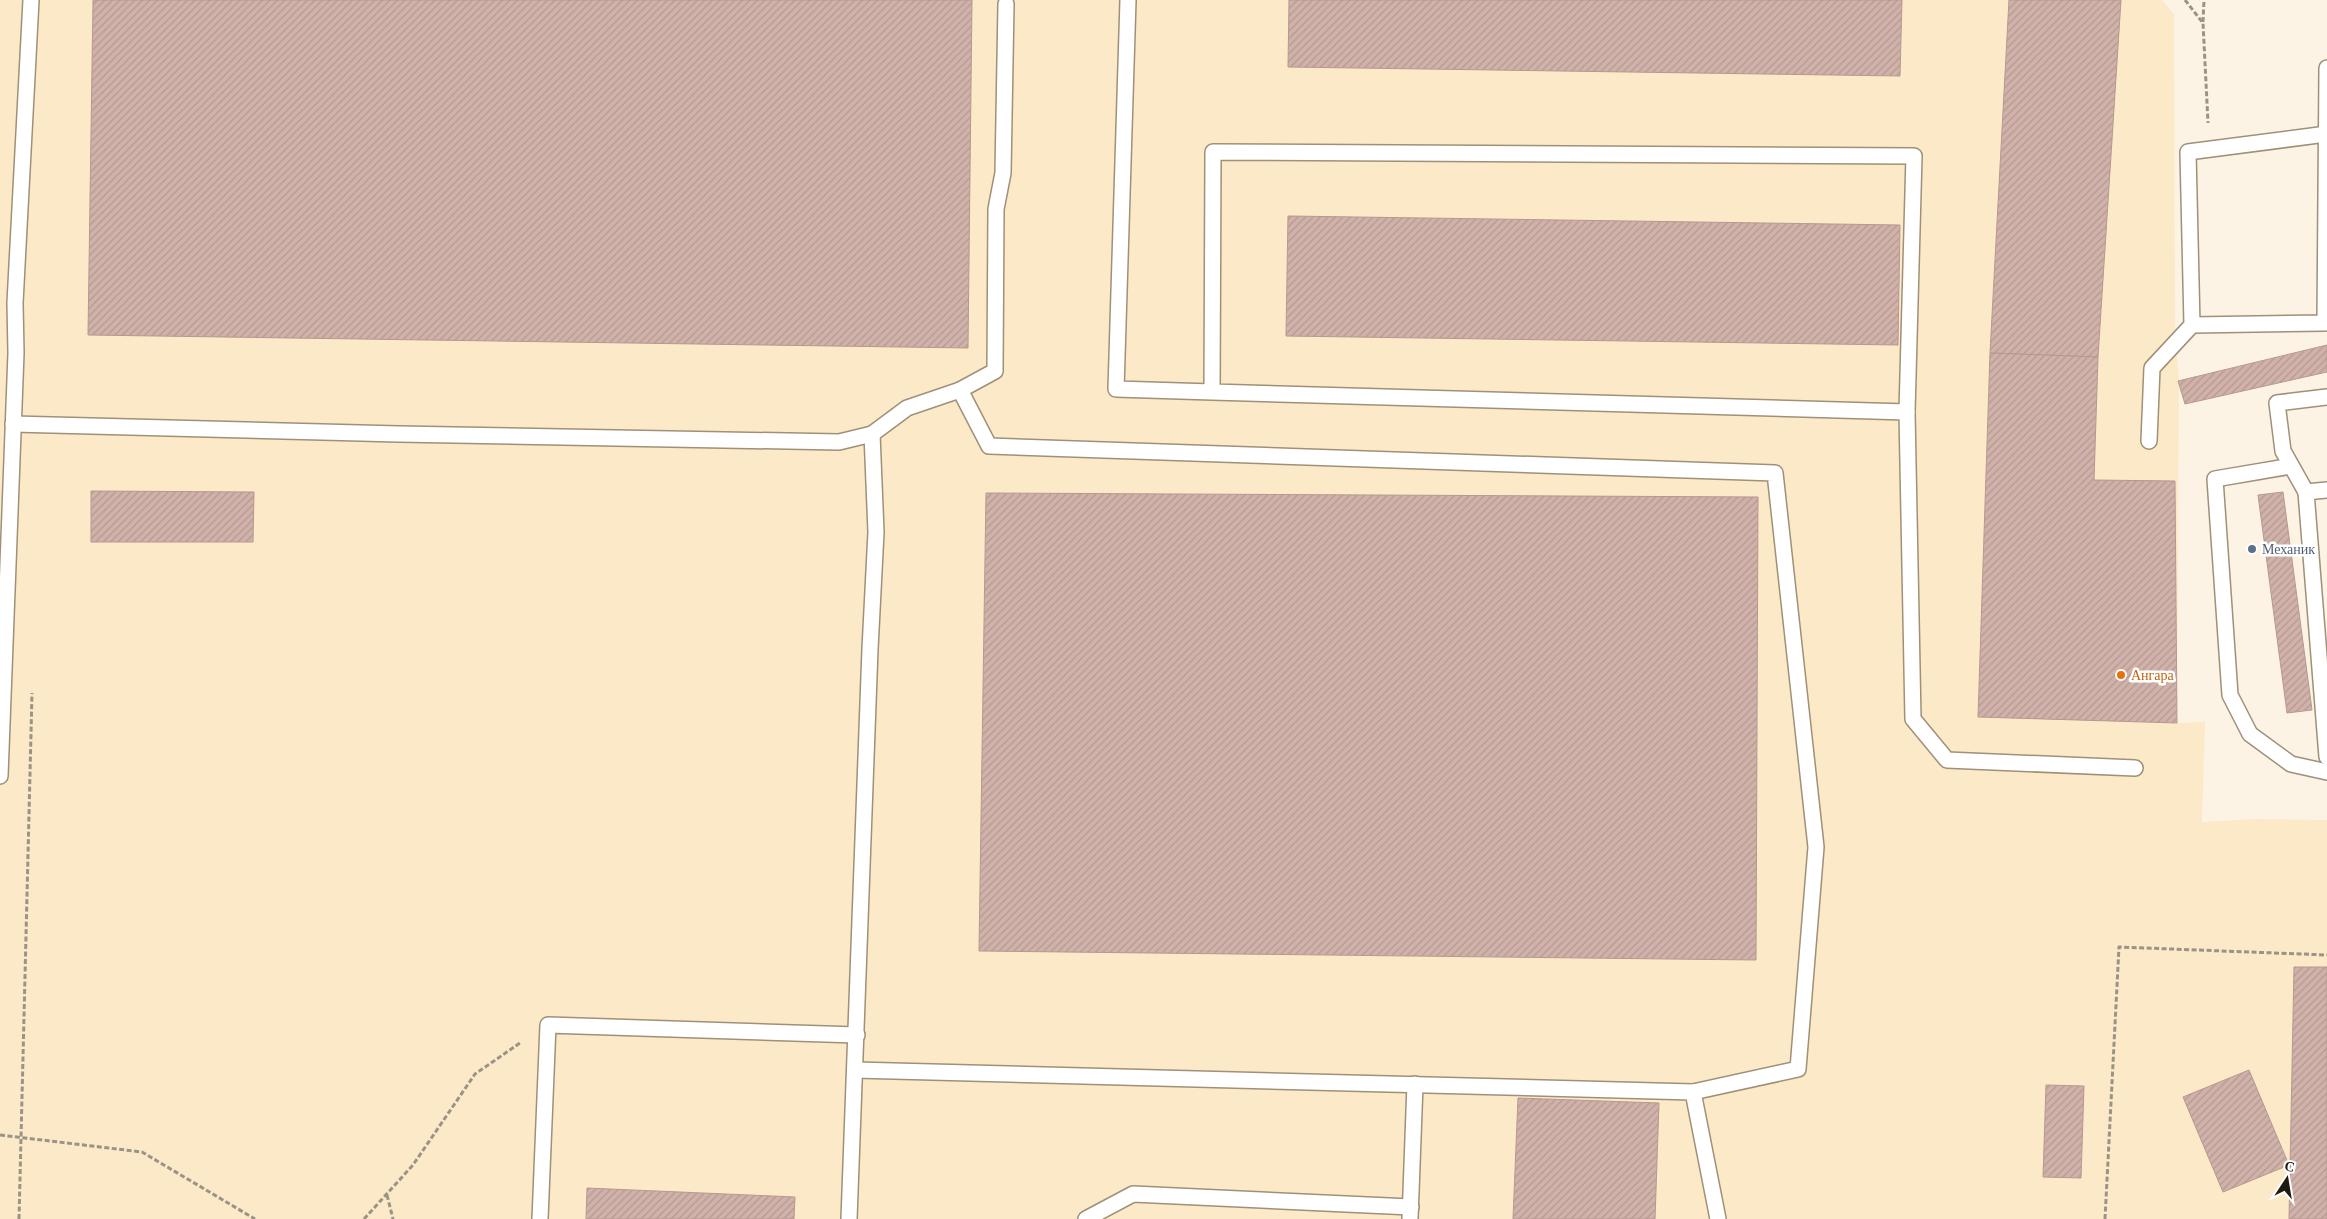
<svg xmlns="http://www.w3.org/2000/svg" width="2327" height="1219" viewBox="0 0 2327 1219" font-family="Georgia,serif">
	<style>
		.built { fill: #fce9c8 }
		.building { fill: url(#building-hatch); stroke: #b69890 }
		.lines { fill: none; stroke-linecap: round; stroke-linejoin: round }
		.lane-casing { stroke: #9f9078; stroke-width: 18 }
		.path { stroke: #9b9386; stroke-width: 3; stroke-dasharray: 5 2.5; stroke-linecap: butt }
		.lane { stroke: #fff; stroke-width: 15 }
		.service-dot { fill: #5c6f8a; stroke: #fff; stroke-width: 2 }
		.food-dot { fill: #e8710a; stroke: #fff; stroke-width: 2 }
		.labels { text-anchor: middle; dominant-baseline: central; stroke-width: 5; stroke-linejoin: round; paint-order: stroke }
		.service-label { font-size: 14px; fill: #4e5e75; stroke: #fff; text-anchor: start }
		.food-label { font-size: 14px; fill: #c56008; stroke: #fff; text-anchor: start }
	</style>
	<defs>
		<pattern id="building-hatch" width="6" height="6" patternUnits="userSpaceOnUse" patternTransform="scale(1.25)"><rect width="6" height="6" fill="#d1b2aa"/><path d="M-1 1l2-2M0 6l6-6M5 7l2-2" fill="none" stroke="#b39891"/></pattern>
	</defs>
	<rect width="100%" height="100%" fill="#fdf3e4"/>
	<polygon class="built" points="0,0 2162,0 2174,14 2175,340 2179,376 2177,723 2205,722 2202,822 2256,819 2327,820 2327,1219 0,1219"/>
	<g class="building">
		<polygon points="93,0 972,0 968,348 88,335"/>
		<polygon points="1289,0 1902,0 1900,76 1288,67"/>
		<polygon points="2009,0 2121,0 2098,357 1990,353"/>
		<polygon points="1288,216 1900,225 1898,345 1286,336"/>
		<polygon points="2327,345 2327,372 2185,404 2178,381"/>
		<polygon points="1990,353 2098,357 2094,480 2175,481 2177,723 1978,717"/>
		<polygon points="91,491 254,492 253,542 91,542"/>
		<polygon points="2283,492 2312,710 2287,713 2258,495"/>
		<polygon points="986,493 1758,497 1756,960 979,951"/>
		<polygon points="2294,967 2327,967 2327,1219 2289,1219"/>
		<polygon points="2249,1070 2289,1165 2223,1192 2183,1097"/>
		<polygon points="2046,1085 2084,1086 2081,1178 2043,1177"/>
		<polygon points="1518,1098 1659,1103 1655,1219 1513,1219"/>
		<polygon points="587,1188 795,1197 794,1219 586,1219"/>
	</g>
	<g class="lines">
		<defs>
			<g id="lane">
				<polyline points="1128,0 1116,389 1212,392 1907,412 1914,156 1213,152 1212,392"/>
				<polyline points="2192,325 2325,323 2327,68"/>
				<polyline points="960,390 989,446 1775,473 1816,847 1798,1069 1693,1092"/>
				<polyline points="1907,412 1913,719 1947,760 2135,768"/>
				<polyline points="13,424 399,434 839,442 872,434 876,532 870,649 849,1219"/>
				<polyline points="872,434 907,408 960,390 995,371 996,209 1003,173 1006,4"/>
				<polyline points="2149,441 2152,368 2192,325 2188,152 2327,134"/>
				<polyline points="2291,466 2215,479 2230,695 2250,734 2291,764 2327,772"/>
				<polyline points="2327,490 2306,492 2327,757"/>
				<polyline points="2306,492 2283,451 2277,403 2327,397"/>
				<polyline points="0,776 16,353 15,303 31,0"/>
				<polyline points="855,1070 1693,1092 1718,1219"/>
				<polyline points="540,1219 548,1025 857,1035"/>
				<polyline points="1086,1219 1133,1194 1411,1207"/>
				<polyline points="1410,1219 1415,1084"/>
			</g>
		</defs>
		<use href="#lane" class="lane-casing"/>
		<g class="path">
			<polyline points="2185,0 2203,23 2208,123"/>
			<polyline points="2203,22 2204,0"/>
			<polyline points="0,1135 142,1152 255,1219"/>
			<polyline points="387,1195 393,1219"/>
			<polyline points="19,1219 32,693"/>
			<polyline points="364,1219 413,1165 475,1074 520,1043"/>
			<polyline points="2105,1219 2119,947 2327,955"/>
		</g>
		<use href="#lane" class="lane"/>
	</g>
	<circle class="service-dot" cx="2252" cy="549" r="5"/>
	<circle class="food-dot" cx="2121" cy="675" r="5"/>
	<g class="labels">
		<g class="service-label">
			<text x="2262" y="549">Механик</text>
		</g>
		<g class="food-label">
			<text x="2131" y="675">Ангара</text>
		</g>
	</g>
	<g transform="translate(2287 1179) rotate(12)" stroke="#ffffff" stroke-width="4" paint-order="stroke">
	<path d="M0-4L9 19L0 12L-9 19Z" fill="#1f1a10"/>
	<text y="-8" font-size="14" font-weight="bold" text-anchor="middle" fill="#1f1a10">С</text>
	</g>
</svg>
